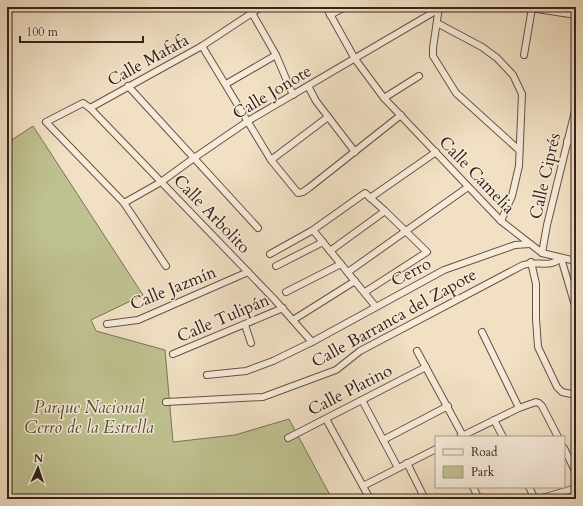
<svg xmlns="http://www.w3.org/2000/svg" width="583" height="506" viewBox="0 0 583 506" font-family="Cardo,serif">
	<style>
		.green { fill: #bfc190; stroke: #7a7256 }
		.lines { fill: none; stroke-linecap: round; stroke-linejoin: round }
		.street-casing { stroke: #645246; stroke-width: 8 }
		.street { stroke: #f6ebd9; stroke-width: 6 }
		.labels { text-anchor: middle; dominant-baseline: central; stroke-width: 3; stroke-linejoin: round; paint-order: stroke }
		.street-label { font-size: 17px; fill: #35231c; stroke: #f6ebd9 }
		.park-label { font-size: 17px; font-style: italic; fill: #584a39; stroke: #f6ebd9 }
	</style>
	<rect width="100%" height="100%" fill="#f1e0c4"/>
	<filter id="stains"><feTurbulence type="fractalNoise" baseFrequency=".005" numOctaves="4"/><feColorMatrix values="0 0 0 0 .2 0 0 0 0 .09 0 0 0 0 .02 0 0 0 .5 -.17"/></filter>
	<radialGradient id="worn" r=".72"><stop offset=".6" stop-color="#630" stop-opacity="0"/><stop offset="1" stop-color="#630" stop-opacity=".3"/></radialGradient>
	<polygon class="green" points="33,126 143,295 91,320 96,331 165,350 173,442 235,435 289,419 332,499 7,499 7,143"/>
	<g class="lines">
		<defs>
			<g id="street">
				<polyline points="326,7 355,59 384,98 501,221 542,253 576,261"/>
				<polyline points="439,7 433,48 433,56 456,93 519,150"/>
				<polyline points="524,7 576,15"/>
				<polyline points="252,13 276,55 293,95"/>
				<polyline points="330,15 345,7"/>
				<polyline points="437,23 482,47 497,58 513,75 522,94 519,166 512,196 501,221"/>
				<polyline points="202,46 271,160 298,193 303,192 310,187 401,115"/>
				<polyline points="524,55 532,8"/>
				<polyline points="226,84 276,55"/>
				<polyline points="128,86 258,228"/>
				<polyline points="308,86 316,101 355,152"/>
				<polyline points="384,98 419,76"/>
				<polyline points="90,108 274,299 312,342"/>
				<polyline points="567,141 576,142"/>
				<polyline points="271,160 328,117"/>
				<polyline points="370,198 436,152"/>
				<polyline points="124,203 161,182 194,158 248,121 439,9"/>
				<polyline points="313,230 376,307"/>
				<polyline points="330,251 385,211"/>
				<polyline points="542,253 547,225 576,107"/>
				<polyline points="270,254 313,230 365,193 385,211 427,252 365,292"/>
				<polyline points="561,258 576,309"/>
				<polyline points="531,262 536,284 536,319 538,347 557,387 562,392 576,395"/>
				<polyline points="166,266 124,203 46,122 83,103 90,108 202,46 261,7"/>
				<polyline points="276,266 323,242"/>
				<polyline points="348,272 468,187"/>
				<polyline points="286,292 341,264"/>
				<polyline points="293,320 355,281"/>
				<polyline points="107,324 138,320 248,272"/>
				<polyline points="245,325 251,343"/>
				<polyline points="482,332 519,408"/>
				<polyline points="417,351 463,436"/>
				<polyline points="173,354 283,308"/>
				<polyline points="207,375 246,371 273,361 312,342 444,270 515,245 530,244"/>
				<polyline points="362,400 398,468"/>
				<path d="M166,402L263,397L336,370L360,351L523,265C539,260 548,269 561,258"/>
				<polyline points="326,419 370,499"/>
				<polyline points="494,420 503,437"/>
				<polyline points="460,437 519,408 536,402 539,403 542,406 558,437"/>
				<polyline points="288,438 426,367"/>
				<polyline points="383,440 448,406"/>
				<polyline points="564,448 576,473"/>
				<polyline points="407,463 425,499"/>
				<polyline points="363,486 436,449"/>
				<polyline points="473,487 479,499"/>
				<polyline points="529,487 535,499"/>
				<polyline points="539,499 576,488"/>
			</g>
		</defs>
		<use href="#street" class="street-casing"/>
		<use href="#street" class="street"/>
	</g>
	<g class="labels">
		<g class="street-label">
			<text transform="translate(148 60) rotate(-29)">Calle Mafafa</text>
			<text transform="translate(272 92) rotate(-31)">Calle Jonote</text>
			<text transform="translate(477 175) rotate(46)">Calle Camelia</text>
			<text transform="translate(545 176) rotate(-77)">Calle Ciprés</text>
			<text transform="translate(212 214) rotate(46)">Calle Arbolito</text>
			<text transform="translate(411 272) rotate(-28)">Cerro</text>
			<text transform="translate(173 288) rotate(-22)">Calle Jazmín</text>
			<text transform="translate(223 318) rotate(-23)">Calle Tulipán</text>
			<text transform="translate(394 318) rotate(-29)">Calle Barranca del Zapote</text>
			<text transform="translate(350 390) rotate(-27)">Calle Platino</text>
		</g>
		<g class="park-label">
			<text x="89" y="407">Parque Nacional<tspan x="89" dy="20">Cerro de la Estrella</tspan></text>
		</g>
	</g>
	<rect width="583" height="506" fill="none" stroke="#f1e0c4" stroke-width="24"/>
	<rect x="8" y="8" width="567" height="490" fill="none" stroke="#35231c" stroke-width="2"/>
	<rect x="12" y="12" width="559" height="482" fill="none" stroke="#35231c"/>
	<rect x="435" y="436" width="130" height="52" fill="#f6ebd9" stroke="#a99b8d"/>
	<rect x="443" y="449" width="20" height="6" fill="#f6ebd9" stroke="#a99b8d"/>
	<text x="471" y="456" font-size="12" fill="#35231c">Road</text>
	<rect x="443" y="466" width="20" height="12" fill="#bfc190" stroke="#a99b8d"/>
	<text x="471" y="476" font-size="12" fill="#35231c">Park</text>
	<g transform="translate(38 468) rotate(3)" stroke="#f6ebd9" stroke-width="3" paint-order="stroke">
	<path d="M0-3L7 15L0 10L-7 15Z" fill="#35231c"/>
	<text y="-6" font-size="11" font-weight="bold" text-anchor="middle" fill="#35231c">N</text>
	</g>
	<path d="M20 36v6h123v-6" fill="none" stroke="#35231c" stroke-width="2"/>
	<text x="26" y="36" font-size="12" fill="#35231c" stroke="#f6ebd9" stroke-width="3" paint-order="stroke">100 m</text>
	<rect width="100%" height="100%" filter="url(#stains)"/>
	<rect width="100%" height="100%" fill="url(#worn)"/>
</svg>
